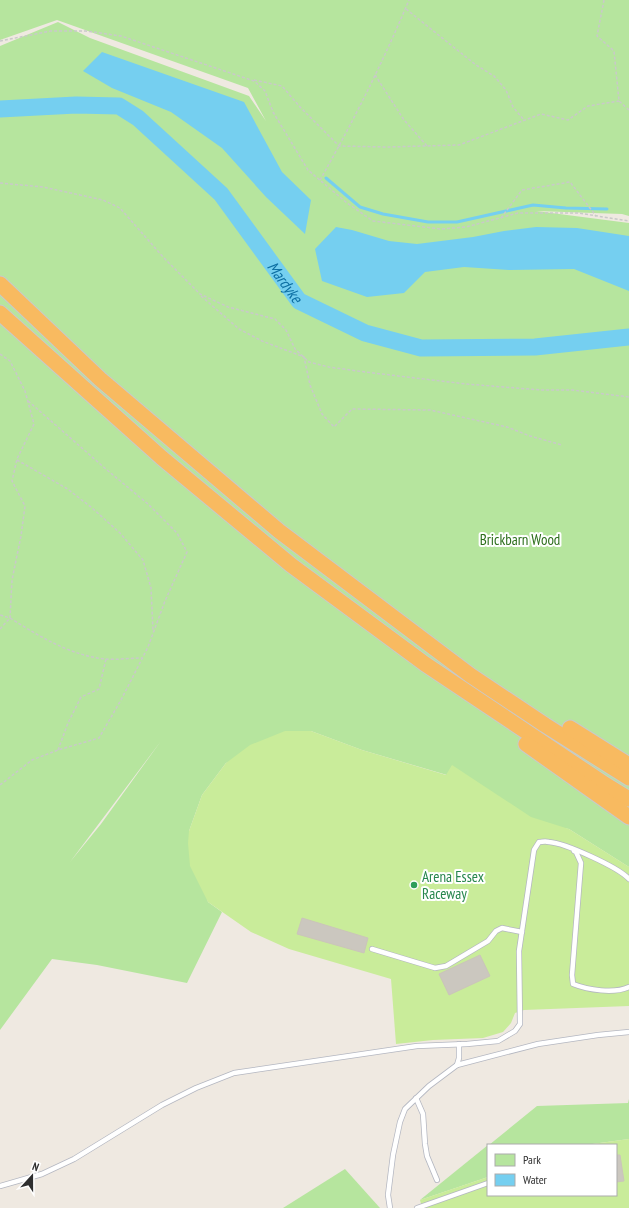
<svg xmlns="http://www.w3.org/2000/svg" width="629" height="1208" viewBox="0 0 629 1208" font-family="'PT Sans Narrow',sans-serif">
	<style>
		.green { fill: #b6e59e; fill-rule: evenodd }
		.pitch { fill: #c9ec9a }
		.water { fill: #75cff0 }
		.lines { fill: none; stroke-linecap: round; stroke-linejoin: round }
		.stream { stroke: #75cff0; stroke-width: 3 }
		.river { stroke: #75cff0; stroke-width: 17 }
		.building { fill: #cbc7bf; stroke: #cbc5ba }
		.service-casing { stroke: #b4b7c1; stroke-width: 6 }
		.trunk-casing { stroke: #c9c9c9; stroke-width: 17 }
		.path { stroke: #c9c9c9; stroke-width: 1.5; stroke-dasharray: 3 2; stroke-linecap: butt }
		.service { stroke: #fff; stroke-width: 4.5 }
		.trunk { stroke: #f8ba60; stroke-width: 15 }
		.leisure-dot { fill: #2e9e5b; stroke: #fff; stroke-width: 1.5 }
		.labels { text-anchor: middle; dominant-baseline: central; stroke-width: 4; stroke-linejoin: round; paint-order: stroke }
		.park-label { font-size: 15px; fill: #2c6e1b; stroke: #fff }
		.leisure-label { font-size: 15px; fill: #27864d; stroke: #fff; text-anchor: start }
		.water-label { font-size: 16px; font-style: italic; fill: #0d6fa3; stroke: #fff }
	</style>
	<rect width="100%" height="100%" fill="#efe9e1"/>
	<g class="green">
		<path d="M0,0H629V216L622,214L536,211L629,223V867L569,829L530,822L452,766L447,775L362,750L311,731L226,763L202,795L189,831L208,902L222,912L187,983L97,965L52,959L0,1030V46L58,22L90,38L249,96L266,121L248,88L57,20L0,40ZM161,741L101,824L70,862Z"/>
		<polygon points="629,1099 629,1139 585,1145 489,1145 537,1106 628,1103"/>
		<polygon points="488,1145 488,1177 420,1200"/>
		<polygon points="345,1169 380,1208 283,1208"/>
	</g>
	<g class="pitch">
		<polygon points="285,731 311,731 362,750 446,775 452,765 531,817 569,829 629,867 629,1006 524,1010 515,1013 511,1023 503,1032 483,1038 433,1040 396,1044 391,979 289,949 251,932 208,902 190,866 188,843 189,831 202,795 226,763 250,745"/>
		<polygon points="629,1139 629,1208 422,1208 420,1200 488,1177 488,1195 616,1195 616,1145 585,1145"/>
	</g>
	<g class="water">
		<polygon points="102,52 244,102 282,172 311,200 305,234 266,197 222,148 171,112 112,88 83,71"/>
		<polygon points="336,227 352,230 389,241 417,244 473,237 504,231 536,227 577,228 629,236 629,291 574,269 509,270 464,267 425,272 404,293 367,297 322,281 315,249"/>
	</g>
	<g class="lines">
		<polyline class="stream" points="326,178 360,207 383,214 428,222 457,222 533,205 566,208 607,209"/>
		<path class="river" id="s1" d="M0,109L76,105L119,106L138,118L221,194L299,301L365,333L421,348L535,347L629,337"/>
	</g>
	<g class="building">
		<polygon points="302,918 368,938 364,953 297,934"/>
		<polygon points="480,955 490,976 449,995 439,974"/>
		<polygon points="616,1155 620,1155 624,1181 616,1182"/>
	</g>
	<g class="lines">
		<defs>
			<g id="service">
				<path d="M574,851L576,852L581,863L572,975L573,984C588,990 614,994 629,987"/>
				<polyline points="372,949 435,968 446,966 488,941 496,931 502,928 522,932"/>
				<polyline points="457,1065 538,1044 598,1035 629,1032"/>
				<polyline points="416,1098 423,1114 425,1144 427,1156 437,1180"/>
				<path d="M0,1186L42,1174L74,1159L162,1105L196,1088L234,1073L417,1046L467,1044L498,1041L515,1031L520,1024L519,951L534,850L539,842C542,842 545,841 549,842C565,843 618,867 629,879"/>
				<polyline points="390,1208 388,1195 393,1155 400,1122 405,1109 429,1086 457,1065 459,1058 459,1044"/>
				<polyline points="417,1208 488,1183"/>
			</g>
			<g id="trunk">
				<polyline points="0,284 100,379 279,531 470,675 545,725 629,778"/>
				<polyline points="0,313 162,458 291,565 425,664 606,785 629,799"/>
				<polyline points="570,728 629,765"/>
				<polyline points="526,744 629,817"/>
			</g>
		</defs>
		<use href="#service" class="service-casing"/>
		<use href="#trunk" class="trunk-casing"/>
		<g class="path">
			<polyline points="604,0 597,36 614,51 619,101 629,110"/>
			<polyline points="406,9 476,65 494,76 506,90 513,107 524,120"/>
			<polyline points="0,41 51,31 86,31 121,36 254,81 265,91 273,112 308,170 347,203 373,221 441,229 466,227 518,213 578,213 629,221"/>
			<polyline points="375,75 404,120 427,146"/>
			<polyline points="254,80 282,86 300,107 339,146 388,147 459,145 541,114 568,120 588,106 619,101"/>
			<path d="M320,180C353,122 383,62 409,0"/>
			<polyline points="0,183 43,187 103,200 120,208 163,257 200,294 228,307 275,319 286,330 295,349 309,362 329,367 365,372 466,384 541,390 572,390 629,397"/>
			<polyline points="501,218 522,190 570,182 596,216"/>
			<polyline points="201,296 239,329 262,341 304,357 310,385 322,414 334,427 352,409 430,410 507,427 530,436 562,445"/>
			<polyline points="0,354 10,361 25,391 34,424 17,459 12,481 25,506 21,536 12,580 10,618 0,615"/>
			<polyline points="17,460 66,488 91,507 120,533 143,560 151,588 153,631"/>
			<path d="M0,629L10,618C39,636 69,655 105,659C117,660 130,658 142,658"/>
			<polyline points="58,750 68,723 81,697 99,689 106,659"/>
			<polyline points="0,785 32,760 58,750 99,738 121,700 148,647 165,601 187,552 177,533 148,504 107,470 27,400"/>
		</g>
		<use href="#service" class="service"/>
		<use href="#trunk" class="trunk"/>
	</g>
	<circle class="leisure-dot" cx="414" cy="885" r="4"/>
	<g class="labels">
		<g class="park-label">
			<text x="520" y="539">Brickbarn Wood</text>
		</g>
		<g class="leisure-label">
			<text x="422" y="876">Arena Essex<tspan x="422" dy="17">Raceway</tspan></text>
		</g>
		<g class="water-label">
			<text stroke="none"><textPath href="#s1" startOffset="363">Mardyke</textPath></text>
		</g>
	</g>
	<rect x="487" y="1144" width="130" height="52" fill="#ffffff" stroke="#ababab"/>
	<rect x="495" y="1154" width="20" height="12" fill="#b6e59e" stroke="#ababab"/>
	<text x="523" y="1164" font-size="12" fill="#2e2e2e">Park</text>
	<rect x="495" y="1174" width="20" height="12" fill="#75cff0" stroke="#ababab"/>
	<text x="523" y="1184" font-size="12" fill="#2e2e2e">Water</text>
	<g transform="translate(32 1176) rotate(21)" stroke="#ffffff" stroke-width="3" paint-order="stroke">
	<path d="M0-3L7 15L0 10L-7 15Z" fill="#2e2e2e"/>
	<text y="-6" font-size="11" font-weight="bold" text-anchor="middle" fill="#2e2e2e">N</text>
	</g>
</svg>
